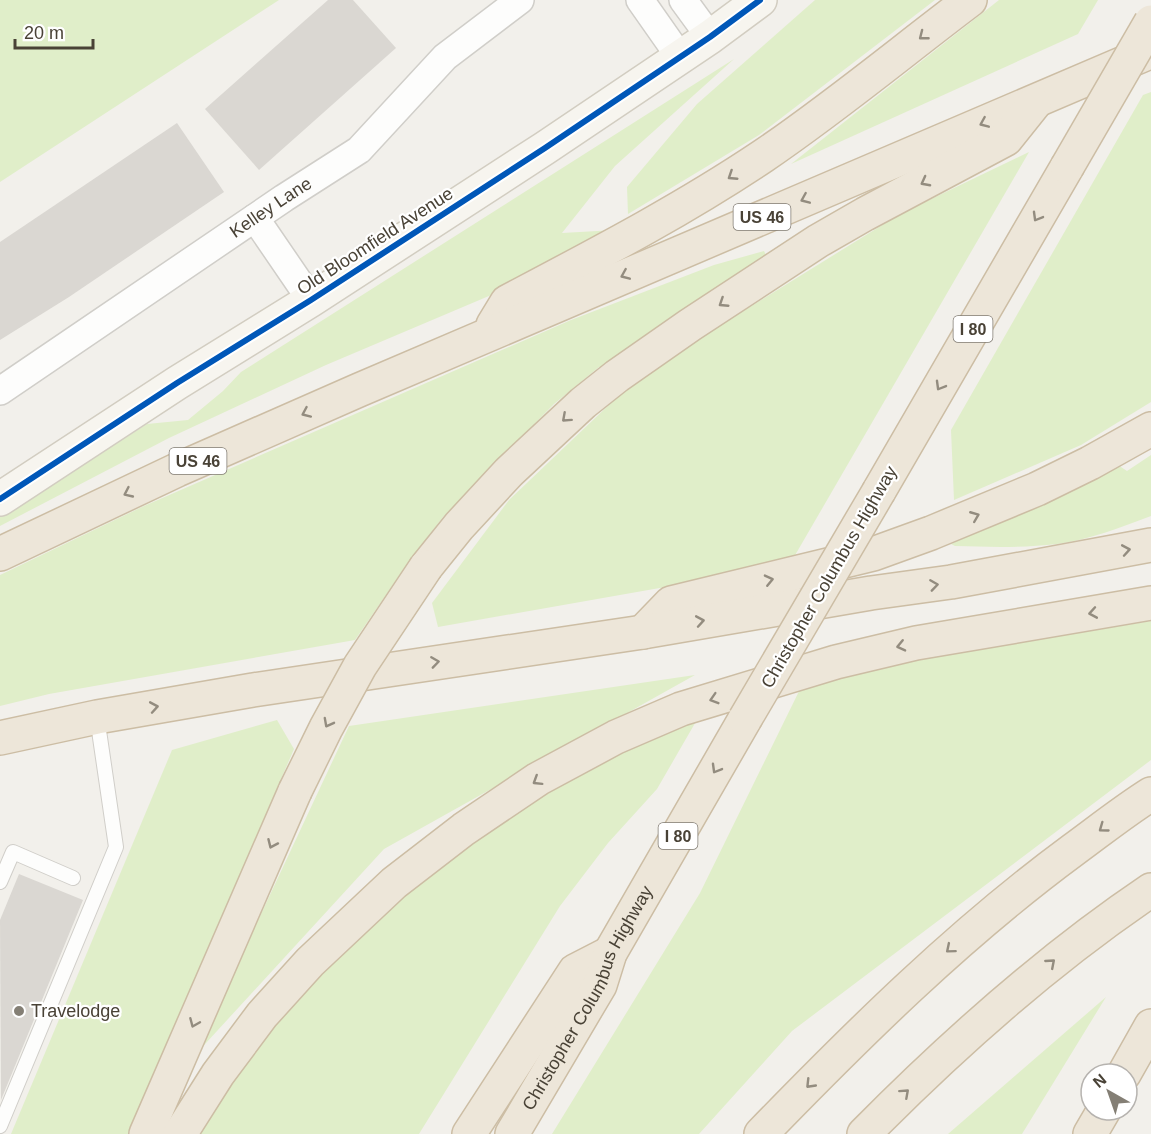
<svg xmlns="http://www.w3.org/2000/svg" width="1151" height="1134" viewBox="0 0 1151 1134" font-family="Helvetica,sans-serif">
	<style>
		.green { fill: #e0eec9 }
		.building { fill: #dad7d2 }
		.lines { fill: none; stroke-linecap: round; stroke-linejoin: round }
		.lane-casing { stroke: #d0cec9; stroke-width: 16 }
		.street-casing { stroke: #d0cec9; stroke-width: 30 }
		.secondary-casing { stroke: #d2cdc1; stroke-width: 36 }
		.highway-casing { stroke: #ccbda4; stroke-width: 36 }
		.lane { stroke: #fdfdfc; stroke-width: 14 }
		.street { stroke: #fdfdfc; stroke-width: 27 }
		.secondary { stroke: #f7f5ef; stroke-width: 33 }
		.highway { stroke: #ede6d9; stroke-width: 33 }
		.highway-bridge-casing { stroke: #ccbda4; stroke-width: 36; stroke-linecap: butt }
		.highway-bridge { stroke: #ede6d9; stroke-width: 33 }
		.cycleway-casing { stroke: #fff; stroke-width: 10 }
		.cycleway { stroke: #0057b8; stroke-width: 6 }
		.oneway { stroke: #938c7f }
		.poi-dot { fill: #847f75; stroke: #fff; stroke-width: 2 }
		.labels { text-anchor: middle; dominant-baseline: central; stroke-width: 4.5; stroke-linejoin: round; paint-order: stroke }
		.shield { fill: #fff; stroke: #807b72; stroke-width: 1.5 }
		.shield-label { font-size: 16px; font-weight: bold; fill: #494236 }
		.street-label { font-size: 18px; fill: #494236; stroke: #fff }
		.poi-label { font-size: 18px; fill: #494236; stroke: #fff; text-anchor: start }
	</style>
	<rect width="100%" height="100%" fill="#f2f0eb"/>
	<g class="green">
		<polygon points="0,0 279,0 0,182"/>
		<polygon points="815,0 935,0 759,135 628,214 627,187 697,104"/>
		<polygon points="999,0 1098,0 1078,34 791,164"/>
		<polygon points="734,59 615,166 562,233 615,230 496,293 326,365 169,438 0,526 0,517 147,424 188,420 223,391 241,372"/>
		<polygon points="1151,92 1151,402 1081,445 954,500 951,430 1143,95"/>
		<polygon points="1029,152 794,557 688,583 438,627 432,603 509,500 634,381 698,339 900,214"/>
		<polygon points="764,251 766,255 603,369 599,367 554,404 443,517 410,560 355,640 49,694 0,706 0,575 144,506 571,320 714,265"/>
		<path d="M1151,455V516C1121,527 1089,540 1057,544C1024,548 988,547 955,546L951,544L1118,465L1127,471Z"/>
		<polygon points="1151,621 1151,760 792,1031 699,1134 552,1134 700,893 806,677"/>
		<polygon points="695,675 384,849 195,1055 349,726"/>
		<polygon points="698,718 657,789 608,843 560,906 419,1134 194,1134 292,998 398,898 485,829 577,771"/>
		<polygon points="277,720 294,749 128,1134 11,1134 172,750"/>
		<polygon points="1106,997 1022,1134 948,1134"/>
	</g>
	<g class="building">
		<polygon points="328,0 353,0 396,48 259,170 205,109"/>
		<polygon points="177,123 224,192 69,297 0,340 0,242"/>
		<polygon points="19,874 83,900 1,1100 0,920"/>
	</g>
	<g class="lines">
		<defs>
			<g id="lane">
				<polyline points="0,882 13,852 73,878"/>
				<polyline points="0,1126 116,847 97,717"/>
			</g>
			<g id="street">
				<polyline points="640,0 680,57"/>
				<polyline points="683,0 710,37"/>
				<polyline points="255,218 311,300"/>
				<path id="s1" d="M0,391L284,198L359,150L445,57L520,0"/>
			</g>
			<polyline id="secondary" points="0,499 177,383 311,300 545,148 710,37 760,0"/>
			<g id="highway">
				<path d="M493,325L507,302C594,256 681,211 763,156C834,108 901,52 970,0"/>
				<polyline points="879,491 1067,167"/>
				<polyline points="0,554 177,470 359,390 1145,54"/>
				<polyline points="426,567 459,526 509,472 583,403 617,376 690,325 818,241 865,214 1006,139 1034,104"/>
				<polyline points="643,632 671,603 873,554 931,533 1037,489 1090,463 1151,429"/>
				<polyline points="0,738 97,717 253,690 643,632 871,593 951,582 1151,545"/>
				<polyline points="1124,1074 1151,1026"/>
				<polyline points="146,1134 295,791"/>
				<polyline points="180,1134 218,1074 262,1015 310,962 394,883 464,829 538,779 616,737 681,709 836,662 916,643 1151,603"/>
				<polyline points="469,1134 575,971 610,953"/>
				<path id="s2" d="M512,1134L600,985L610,953L745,719"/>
				<path d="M761,1134C859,1033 959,934 1073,850C1099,831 1124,811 1151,794"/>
				<path d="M864,1134C952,1045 1047,960 1151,890"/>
				<polyline points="1090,1134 1104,1110"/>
			</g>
		</defs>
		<use href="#lane" class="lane-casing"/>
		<use href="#street" class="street-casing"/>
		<use href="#secondary" class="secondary-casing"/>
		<use href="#highway" class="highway-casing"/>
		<use href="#lane" class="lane"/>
		<use href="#street" class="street"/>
		<use href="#secondary" class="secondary"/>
		<use href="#highway" class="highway"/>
		<defs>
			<g id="highway-bridge">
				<polyline points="1067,167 1151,22"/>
				<polyline points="745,719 879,491"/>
				<polyline points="295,791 326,728 360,666 426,567"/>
			</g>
		</defs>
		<use href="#highway-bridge" class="highway-bridge-casing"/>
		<use href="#highway-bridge" class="highway-bridge"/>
		<defs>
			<polyline id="cycleway" points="0,499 177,383 311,300 545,148 710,37 760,0"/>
		</defs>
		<use href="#cycleway" class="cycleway-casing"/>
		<use href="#cycleway" class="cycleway"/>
	</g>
	<defs><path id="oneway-chevron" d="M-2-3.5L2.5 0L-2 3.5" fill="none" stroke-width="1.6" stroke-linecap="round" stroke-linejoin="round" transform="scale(1.5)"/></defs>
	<g class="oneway">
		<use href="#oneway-chevron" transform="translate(923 36) rotate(142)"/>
		<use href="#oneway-chevron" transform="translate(984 123) rotate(157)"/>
		<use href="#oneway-chevron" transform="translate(732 176) rotate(147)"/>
		<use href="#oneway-chevron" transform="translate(925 182) rotate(152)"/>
		<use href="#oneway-chevron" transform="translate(805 199) rotate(157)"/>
		<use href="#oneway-chevron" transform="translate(1037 217) rotate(120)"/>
		<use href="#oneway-chevron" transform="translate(625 275) rotate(157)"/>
		<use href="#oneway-chevron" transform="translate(723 303) rotate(147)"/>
		<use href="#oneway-chevron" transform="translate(940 386) rotate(120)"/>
		<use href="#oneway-chevron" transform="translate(306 413) rotate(156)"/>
		<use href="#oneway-chevron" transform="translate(566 418) rotate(138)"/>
		<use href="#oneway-chevron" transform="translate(128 493) rotate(155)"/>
		<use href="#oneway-chevron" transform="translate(975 516) rotate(-22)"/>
		<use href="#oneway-chevron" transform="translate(1126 550) rotate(-10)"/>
		<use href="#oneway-chevron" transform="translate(769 580) rotate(-13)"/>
		<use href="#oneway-chevron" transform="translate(934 585) rotate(-8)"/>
		<use href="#oneway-chevron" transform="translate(1093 613) rotate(170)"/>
		<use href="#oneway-chevron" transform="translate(700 621) rotate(-10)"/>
		<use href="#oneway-chevron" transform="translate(901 646) rotate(167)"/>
		<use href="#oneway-chevron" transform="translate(435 662) rotate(-8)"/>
		<use href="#oneway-chevron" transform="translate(714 699) rotate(163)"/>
		<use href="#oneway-chevron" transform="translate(154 707) rotate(-10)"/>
		<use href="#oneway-chevron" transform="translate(328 723) rotate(118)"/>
		<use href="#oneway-chevron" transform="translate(716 769) rotate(120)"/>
		<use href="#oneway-chevron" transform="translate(537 781) rotate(148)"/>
		<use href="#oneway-chevron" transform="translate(1103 828) rotate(144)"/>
		<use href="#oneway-chevron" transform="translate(272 844) rotate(114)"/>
		<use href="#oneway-chevron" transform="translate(950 949) rotate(140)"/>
		<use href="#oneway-chevron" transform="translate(1051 963) rotate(-41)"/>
		<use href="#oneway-chevron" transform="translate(194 1023) rotate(113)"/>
		<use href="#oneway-chevron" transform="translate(810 1084) rotate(134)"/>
		<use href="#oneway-chevron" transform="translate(905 1093) rotate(-42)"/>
	</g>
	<circle class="poi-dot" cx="19" cy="1011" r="6"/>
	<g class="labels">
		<g class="shield">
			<rect x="733.5" y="204" width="57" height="26" rx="4.5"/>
			<rect x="953.5" y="316" width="39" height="26" rx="4.5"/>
			<rect x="169.5" y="448" width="57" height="26" rx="4.5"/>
			<rect x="658.5" y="823" width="39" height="26" rx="4.5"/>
		</g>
		<g class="shield-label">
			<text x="762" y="217">US 46</text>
			<text x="973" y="329">I 80</text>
			<text x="198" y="461">US 46</text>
			<text x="678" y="836">I 80</text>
		</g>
		<g class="street-label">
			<text stroke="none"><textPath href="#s1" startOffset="327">Kelley Lane</textPath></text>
			<text transform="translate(375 241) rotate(-33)">Old Bloomfield Avenue</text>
			<text transform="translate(829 577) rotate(-60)">Christopher Columbus Highway</text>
			<text stroke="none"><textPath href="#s2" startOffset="156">Christopher Columbus Highway</textPath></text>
		</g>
		<g class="poi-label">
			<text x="31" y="1011">Travelodge</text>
		</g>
	</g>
	<g transform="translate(1109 1092) rotate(320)"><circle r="28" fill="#ffffff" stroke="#b6b3af" stroke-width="1.5"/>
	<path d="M0-4.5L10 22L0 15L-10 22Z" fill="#847f75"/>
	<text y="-9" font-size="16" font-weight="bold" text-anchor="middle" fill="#494236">N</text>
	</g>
	<path d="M15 39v9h78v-9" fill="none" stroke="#494236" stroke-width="3"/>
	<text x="24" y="39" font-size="18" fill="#494236" stroke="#ffffff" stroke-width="4.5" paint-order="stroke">20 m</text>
</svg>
